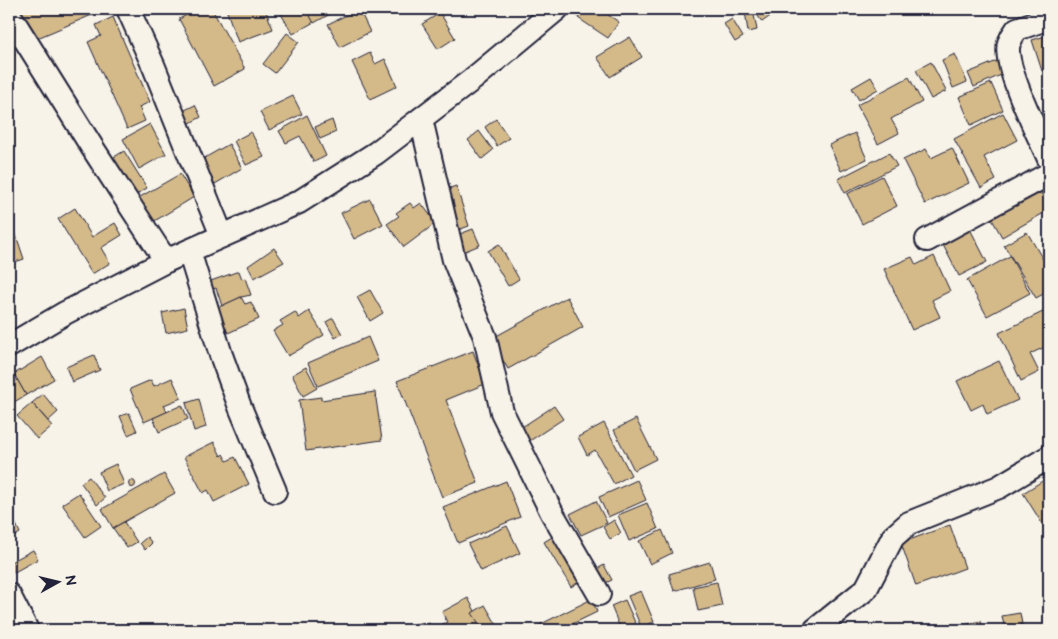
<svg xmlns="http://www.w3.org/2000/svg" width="1058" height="639" viewBox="0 0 1058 639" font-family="'Balsamiq Sans',sans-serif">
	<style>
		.building { fill: #d4b989; stroke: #22223b }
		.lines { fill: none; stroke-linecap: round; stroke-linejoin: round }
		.minor-casing { stroke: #22223b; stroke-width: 26 }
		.minor { stroke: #f7f3e8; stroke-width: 22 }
	</style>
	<rect width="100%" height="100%" fill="#f7f3e8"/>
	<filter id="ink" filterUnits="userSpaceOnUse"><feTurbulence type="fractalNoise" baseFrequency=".02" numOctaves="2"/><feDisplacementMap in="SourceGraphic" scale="10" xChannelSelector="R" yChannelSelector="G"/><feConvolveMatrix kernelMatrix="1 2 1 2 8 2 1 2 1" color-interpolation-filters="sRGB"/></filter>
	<g filter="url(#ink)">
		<g class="building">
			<polygon points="13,9 34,9 35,11 40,9 106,9 35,39"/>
			<polygon points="198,9 212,9 245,69 214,86 179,19"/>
			<polygon points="226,9 265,9 273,29 238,42"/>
			<polygon points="278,9 306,9 314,22 293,34"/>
			<polygon points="306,9 339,9 314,23"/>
			<polygon points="359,9 370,32 340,47 328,24"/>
			<polygon points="583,9 599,9 619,22 608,38 578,18"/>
			<polygon points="762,9 773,9 776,12 762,22 756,13"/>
			<polygon points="753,10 757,30 748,32 745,11"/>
			<polygon points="440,13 455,38 438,49 422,24"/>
			<polygon points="113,17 150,102 139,107 145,121 127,129 88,42 101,36 96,25"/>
			<polygon points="732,19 743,37 735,42 724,24"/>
			<polygon points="287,33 299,42 275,73 263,64"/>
			<polygon points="1049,35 1049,68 1042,71 1032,40"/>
			<polygon points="630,37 642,57 610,77 597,57"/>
			<polygon points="9,43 15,55 9,58"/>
			<polygon points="370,53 375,64 385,59 397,86 370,99 352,62"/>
			<polygon points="955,54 967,82 953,88 942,60"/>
			<polygon points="997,61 1003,74 974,87 968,73"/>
			<polygon points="931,62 946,91 931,99 916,70"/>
			<polygon points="871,77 878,89 859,100 852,88"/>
			<polygon points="909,77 922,102 891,119 899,133 878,144 857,105"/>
			<polygon points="991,83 1003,110 971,125 959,97"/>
			<polygon points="293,96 302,114 269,130 260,112"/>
			<polygon points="195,105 201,117 183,127 177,114"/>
			<polygon points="1003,113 1017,140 984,157 996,180 981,188 954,139"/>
			<polygon points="307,115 326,156 314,162 300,136 286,143 279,131"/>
			<polygon points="1049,118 1049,135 1042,122"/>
			<polygon points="496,119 509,138 497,146 485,127"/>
			<polygon points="332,120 336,132 320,139 315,127"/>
			<polygon points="150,124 166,154 139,169 123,139"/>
			<polygon points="479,131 493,150 482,159 468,140"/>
			<polygon points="251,132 264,157 246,165 234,141"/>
			<polygon points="855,133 867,159 841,171 829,145"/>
			<polygon points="229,144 242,168 215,184 201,160"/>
			<polygon points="952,148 969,183 925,204 903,160 926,149 931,158"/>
			<polygon points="124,151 147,188 131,198 109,160"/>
			<polygon points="889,153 897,166 845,193 838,179"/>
			<polygon points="180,174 194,197 148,225 133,201"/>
			<polygon points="882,176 897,206 862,224 847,194"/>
			<polygon points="456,186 469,226 455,231 442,191"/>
			<polygon points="1037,186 1049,207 1049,210 1002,237 989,214"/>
			<polygon points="370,199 383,224 354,239 341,213"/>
			<polygon points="410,203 414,208 421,203 436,223 404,247 387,224 399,216 396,213"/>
			<polygon points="75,208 92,237 115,223 122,235 101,248 110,263 92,274 58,219"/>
			<polygon points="473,229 480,245 458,254 452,237"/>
			<polygon points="970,229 987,262 959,276 942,243"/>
			<polygon points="1027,232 1049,270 1049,291 1036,298 1004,245"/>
			<polygon points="16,235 24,259 9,264 9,238"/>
			<polygon points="499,244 519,279 508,286 488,251"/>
			<polygon points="274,248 284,262 254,278 248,266"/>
			<polygon points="934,256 950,291 932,300 940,317 912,330 884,269 912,257 916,265"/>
			<polygon points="1010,256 1030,293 987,316 967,280"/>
			<polygon points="239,271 242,279 245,278 251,295 241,297 222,306 216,288 210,290 208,282"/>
			<polygon points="370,290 383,313 370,321 357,297"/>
			<polygon points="241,297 245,304 251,302 259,319 228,333 217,308"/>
			<polygon points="567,297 583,327 508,369 491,339"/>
			<polygon points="184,308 188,328 166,333 162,313"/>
			<polygon points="1049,309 1049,345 1030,354 1039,372 1021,381 999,333"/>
			<polygon points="309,311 324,335 288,356 273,331 283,325 280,321 295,312 299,318"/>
			<polygon points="333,318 342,334 335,338 326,322"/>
			<polygon points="368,337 378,361 318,386 308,363"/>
			<polygon points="473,351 485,384 446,400 478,483 442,497 397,381"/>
			<polygon points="94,355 100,370 72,382 66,367"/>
			<polygon points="42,357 54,379 26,395 14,374"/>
			<polygon points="999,361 1018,400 987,414 983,404 971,410 957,381"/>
			<polygon points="306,367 317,388 303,396 292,375"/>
			<polygon points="14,374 26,395 9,405 9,376"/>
			<polygon points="172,378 181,398 164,405 167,412 144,422 130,389 151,380 154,386"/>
			<polygon points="375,392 382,440 306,451 299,400 321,397 321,400"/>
			<polygon points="43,394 58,412 48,421 32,403"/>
			<polygon points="199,399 206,427 194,431 186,403"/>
			<polygon points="32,403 52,426 37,439 17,416"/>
			<polygon points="182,405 188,419 159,432 153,418"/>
			<polygon points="554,406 563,419 528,442 519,429"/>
			<polygon points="129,413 137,431 128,435 120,416"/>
			<polygon points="636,419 656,459 634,470 614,430"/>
			<polygon points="604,423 631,475 614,484 595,450 587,455 578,437"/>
			<polygon points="214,442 221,456 223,454 227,461 235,457 249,484 214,502 208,490 203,493 184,457"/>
			<polygon points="116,464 124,484 107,491 99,472"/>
			<polygon points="164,474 175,493 113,528 102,509"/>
			<polygon points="89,477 105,498 97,505 81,483"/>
			<polygon points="1049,477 1049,533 1048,533 1023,493"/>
			<polygon points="637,480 646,500 608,517 599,497"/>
			<circle cx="132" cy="484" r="3.5"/>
			<polygon points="506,481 520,517 458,543 443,507"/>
			<polygon points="79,493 101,526 85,537 62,504"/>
			<polygon points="596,501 607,523 581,535 570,514"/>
			<polygon points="647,503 658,529 629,541 618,515"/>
			<polygon points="9,509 20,533 9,539"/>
			<polygon points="614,520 621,533 610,539 603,527"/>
			<polygon points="124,522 137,542 127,548 113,528"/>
			<polygon points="950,525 965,568 916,586 901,543"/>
			<polygon points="507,526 520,553 481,571 468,544"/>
			<polygon points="662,530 672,553 650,564 639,541"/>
			<polygon points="557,534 585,578 571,587 544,542"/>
			<polygon points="147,537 152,543 145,550 140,543"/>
			<polygon points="33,550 38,559 9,575 9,563"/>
			<polygon points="710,562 715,579 674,591 669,574"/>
			<polygon points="604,565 612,580 599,586 592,572"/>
			<polygon points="717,582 722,606 698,611 693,587"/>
			<polygon points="641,591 654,622 641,627 628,596"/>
			<polygon points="468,598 482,624 470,630 441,630 439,626 447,622 442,612"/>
			<polygon points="592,599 597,612 560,630 536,630 535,627"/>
			<polygon points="625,600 638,629 636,630 621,630 611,606"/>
			<polygon points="485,605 498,627 492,630 483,630 472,613"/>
			<polygon points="1020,613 1023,630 1005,630 1002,616"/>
			<polygon points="981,621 983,630 951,630 950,628"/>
			<polygon points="421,622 423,626 429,623 432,630 416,630 414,626"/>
		</g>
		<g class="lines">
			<defs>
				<g id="minor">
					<polyline points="128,9 154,67 222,236"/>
					<polyline points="9,14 92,147 166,261"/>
					<path d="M1049,18L1017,29C1014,33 1011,38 1009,43C1002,65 1039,136 1049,159"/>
					<polyline points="421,119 454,260 485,337 502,412 552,513 599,594"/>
					<polyline points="927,240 1049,174"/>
					<polyline points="189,251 221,355 240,407 275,491"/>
					<polyline points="9,346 65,313 166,261 299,202 376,153 473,79 557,9"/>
					<polyline points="9,595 27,630"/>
					<polyline points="815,630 866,589 893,537 909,523 999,487 1049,457"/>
				</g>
			</defs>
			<use href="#minor" class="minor-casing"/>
			<use href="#minor" class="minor"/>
		</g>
	</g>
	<rect width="1058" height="639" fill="none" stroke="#f7f3e8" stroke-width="30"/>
	<rect x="15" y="15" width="1028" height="609" fill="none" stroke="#22223b" stroke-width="2" filter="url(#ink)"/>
	<g transform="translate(58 582) rotate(82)" stroke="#f7f3e8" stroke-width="4" paint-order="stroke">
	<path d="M0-4L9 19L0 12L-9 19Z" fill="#22223b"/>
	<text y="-8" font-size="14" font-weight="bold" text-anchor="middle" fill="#22223b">N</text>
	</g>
</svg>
